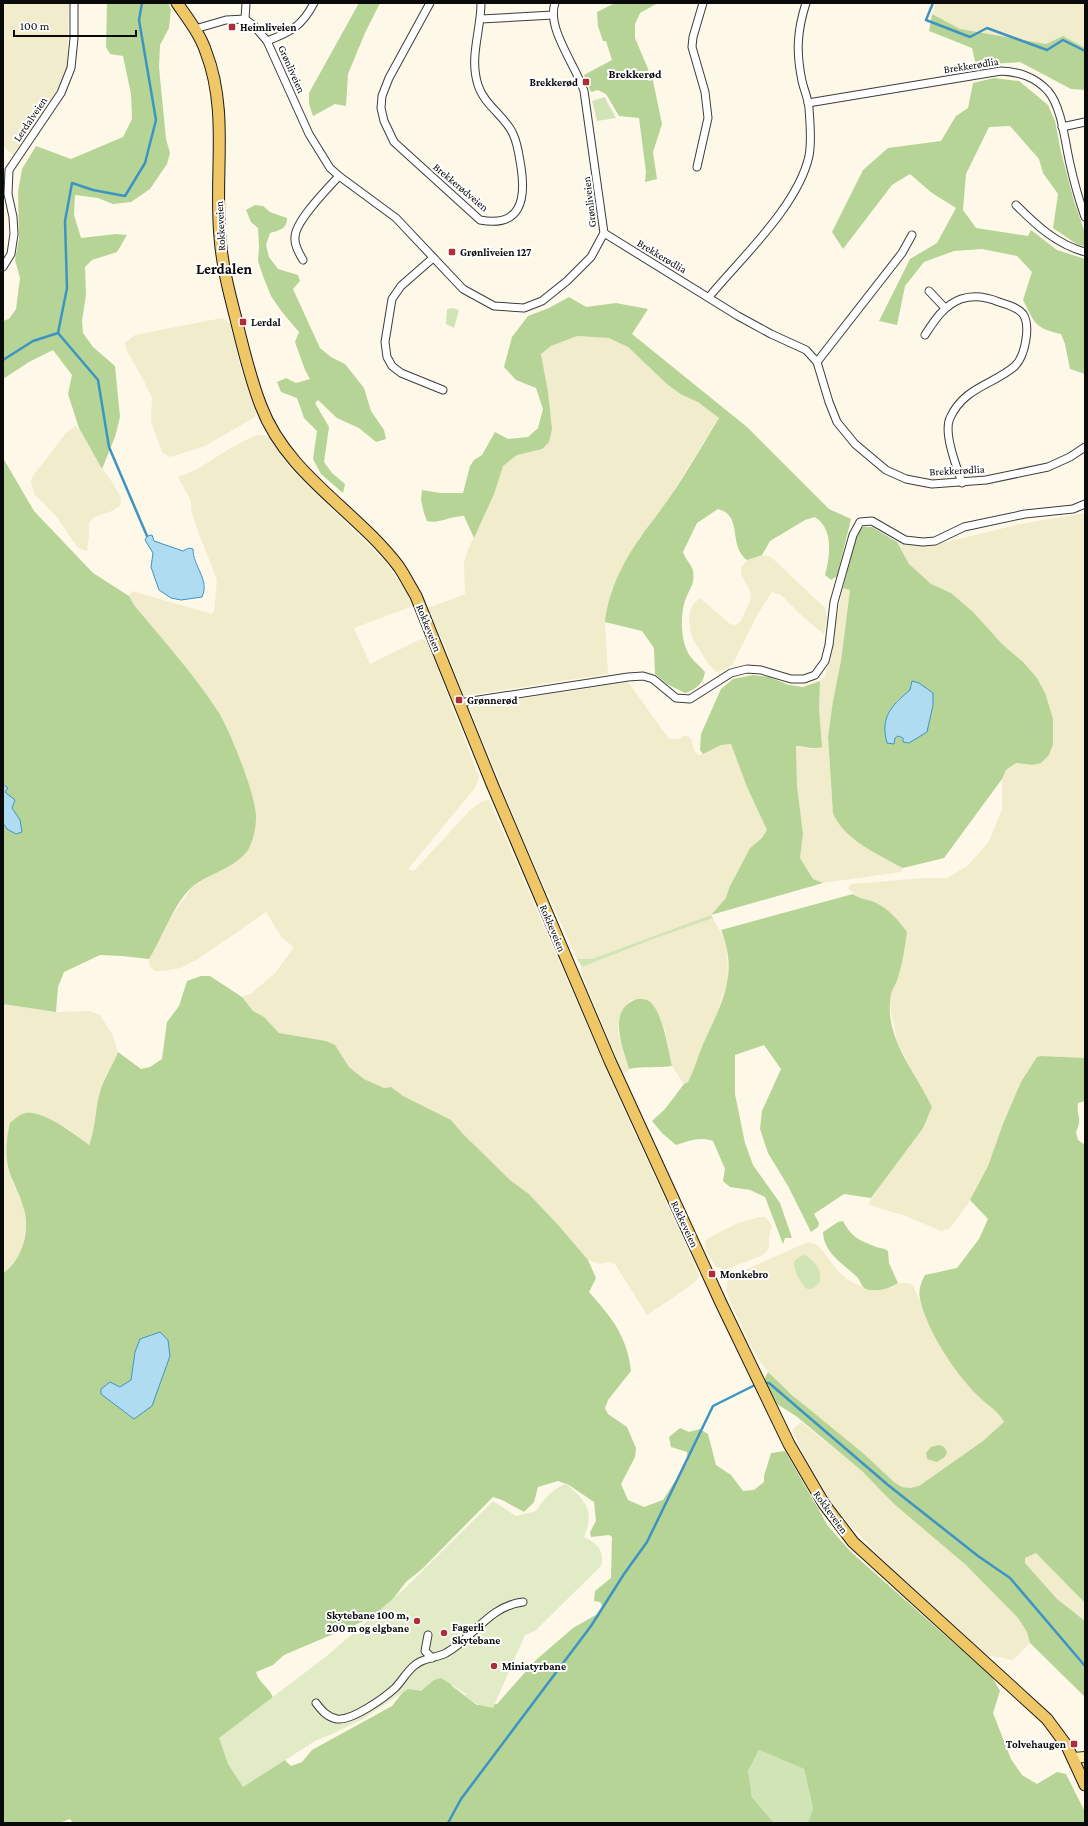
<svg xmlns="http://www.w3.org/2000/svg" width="1088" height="1826" viewBox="0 0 1088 1826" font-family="'Crimson Pro',serif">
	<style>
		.farmland { fill: #f1eccb }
		.green { fill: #d0e4b5 }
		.forest { fill: #b5d496; fill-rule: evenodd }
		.pitch { fill: #e1ecc6 }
		.water { fill: #b0dcf1; stroke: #3d94c3 }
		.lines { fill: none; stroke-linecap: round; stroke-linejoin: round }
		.stream { stroke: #3d94c3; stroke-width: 2.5 }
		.minor-casing { stroke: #3d3d3d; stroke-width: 9 }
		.secondary-casing { stroke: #2c2c2c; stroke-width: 12 }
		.primary-casing { stroke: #1b1b1b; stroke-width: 13 }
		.minor { stroke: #fff; stroke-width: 7 }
		.secondary { stroke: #f9eca7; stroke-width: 10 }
		.primary { stroke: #efc766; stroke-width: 11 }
		.poi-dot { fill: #af2d39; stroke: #fff; stroke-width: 1.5 }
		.labels { text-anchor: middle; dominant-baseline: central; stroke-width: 4; stroke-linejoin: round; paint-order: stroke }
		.poi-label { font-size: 11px; font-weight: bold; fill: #0a0a0a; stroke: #fff; text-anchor: start }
		.street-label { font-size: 11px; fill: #0a0a0a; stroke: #fff }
		.neighbourhood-label { font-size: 12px; font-weight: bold; fill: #0a0a0a; stroke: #fff }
		.district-label { font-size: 15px; font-weight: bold; fill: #0a0a0a; stroke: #fff }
	</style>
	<rect width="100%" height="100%" fill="#fef8e8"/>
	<g class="farmland">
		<polygon points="3,3 69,3 67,67 56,92 13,155 3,146"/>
		<polygon points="936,3 1085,3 1085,48 1063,36 1046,44 960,29 932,14"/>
		<polygon points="222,318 230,324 241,370 256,412 255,417 205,446 170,457 162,452 158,441 151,421 152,398 144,381 127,351 125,343 135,335"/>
		<polygon points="577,336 609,338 628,347 668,385 682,395 698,402 719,417 661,511 639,538 623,566 611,592 605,622 608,674 464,696 446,649 428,608 465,594 464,563 468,549 484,517 503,466 517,455 541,449 552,429 548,392 541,354 551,346"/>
		<polygon points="75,426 80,430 102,469 110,479 121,497 120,506 112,511 94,517 89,523 89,536 87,551 78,548 56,516 44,503 34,494 31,482 33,476 66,433"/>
		<polygon points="256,435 264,435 269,438 288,465 300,478 384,560 404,588 413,606 354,628 370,664 421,639 427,641 479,777 475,788 408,869 414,871 470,810 483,801 489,800 623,1108 696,1267 699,1277 693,1284 647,1315 615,1264 609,1262 600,1264 588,1260 559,1226 529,1194 510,1180 462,1133 451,1120 403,1096 391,1087 384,1088 364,1079 349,1067 335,1045 326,1041 279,1033 264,1017 253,1011 242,997 252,993 275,973 294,947 282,938 266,912 198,959 181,968 163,971 155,971 150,967 149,959 169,920 192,887 235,861 248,850 218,712 206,694 134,605 129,596 132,591 212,614 214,612 217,580 196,526 191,510 191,501 178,477 196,470 229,449"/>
		<polygon points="1085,513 1085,995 1084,1002 1085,1006 1085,1058 1041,1056 1003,1124 988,1166 968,1204 949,1229 941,1231 903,1215 875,1207 870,1205 869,1202 896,1163 913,1074 897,1041 890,1006 891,992 899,975 907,932 874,903 859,898 848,888 851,884 924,878 947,878 967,866 988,843 999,817 1002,809 1002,779 1006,770 1016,763 1032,765 1045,693 1037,678 1023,662 1002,644 951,593 931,584 909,564 897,542 901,541 923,546 935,545 1020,524"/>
		<polygon points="762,555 771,557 825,608 827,619 824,634 804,618 781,595 772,592 756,617 732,665 727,669 717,672 709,665 694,641 691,634 689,619 691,608 695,602 700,598 730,624 736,625 741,621 750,601 751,593 741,574 741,568 747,560"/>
		<polygon points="843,588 850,590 841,661 833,701 828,737 833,813 872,852 903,868 901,872 823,883 813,879 800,858 803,834 797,786 796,746 813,749 819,709 820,681 825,676 830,658 832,640"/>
		<polygon points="628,682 669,739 678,739 683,736 688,736 692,740 694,750 698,755 703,754 721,745 731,744 747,787 767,830 762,838 750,848 729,888 726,898 711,915 592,959 577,959 523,839 469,707"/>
		<polygon points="713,918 727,945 728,980 713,1025 704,1042 694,1072 688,1082 684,1084 672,1066 665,1030 653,1005 647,1000 637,999 630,1001 622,1013 618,1027 618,1033 629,1069 628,1071 623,1074 581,972 582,967 653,939"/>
		<polygon points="3,1004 56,1012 89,1011 100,1015 112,1034 118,1052 114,1064 106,1075 100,1091 93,1135 88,1145 73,1132 51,1120 33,1113 12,1181 24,1207 26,1225 22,1251 8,1270 3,1273"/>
		<polygon points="760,1217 765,1217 772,1225 769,1237 769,1248 765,1253 761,1256 727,1269 722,1269 716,1267 706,1250 705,1242 708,1238 738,1223"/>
		<polygon points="808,1242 817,1245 822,1250 838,1271 848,1280 867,1289 892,1288 898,1283 907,1283 913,1285 931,1328 957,1370 978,1396 998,1414 1004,1422 983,1441 919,1486 910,1488 902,1487 894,1482 864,1454 829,1427 774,1378 761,1363 749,1343 729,1299 726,1291 728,1280 747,1269"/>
		<polygon points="801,1422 862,1471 894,1504 966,1565 1018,1618 1027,1632 1030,1643 1013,1660 986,1655 948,1619 897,1574 851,1526 829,1499 804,1455 792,1430"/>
		<polygon points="1036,1553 1085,1603 1085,1621 1057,1599 1025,1563 1025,1558"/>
	</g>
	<g class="green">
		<path d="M605,97C608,105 613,111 616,118L597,121L592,101Z"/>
		<polygon points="452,308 459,310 454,328 446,324 447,309"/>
		<polygon points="711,915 713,918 653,939 582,967 577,959 592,959"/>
		<path d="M805,1255C816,1262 821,1269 820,1282L812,1289H807C799,1280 795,1274 794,1262L799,1257Z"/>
		<polygon points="759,1750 804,1769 813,1808 808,1823 774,1823 752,1797 748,1771"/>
	</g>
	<g class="forest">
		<polygon points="107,3 168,3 171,9 169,28 160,45 159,67 166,139 170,153 167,164 150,189 131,202 113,204 98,198 75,195 74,215 81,238 116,234 127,235 117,252 92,260 85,267 86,295 82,321 83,333 93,347 115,366 120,417 115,437 102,469 79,428 68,394 72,375 53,350 29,362 3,379 3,321 9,319 16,309 20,278 15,260 19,239 18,192 22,169 36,146 71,159 123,137 132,119 131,94 123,56 110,54 106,47"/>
		<polygon points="359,3 380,3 365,33 348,74 346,106 335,104 313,116 309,104 309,93"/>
		<polygon points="615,3 658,3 640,13 635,24 635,38 653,81 662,124 653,152 657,179 645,182 646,172 639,118 619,116 606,94 598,90 591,92 584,75 612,60 606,41 603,41 598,26 597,12"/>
		<polygon points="932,14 960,29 1046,44 1063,36 1085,48 1085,90 1071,89 1020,62 976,65 972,48 929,31"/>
		<path d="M994,78L1019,81L1048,105L1055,121L1061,152L1074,201L1085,233V246L1078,245L1053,228L1058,194L1043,173L1039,159L1010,126L989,127L966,174L963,210L976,228L1028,236L1031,230L1057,250L1085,259V374L1070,369L1065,344L1061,334C1034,328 1035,323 1023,300L1032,272L1017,256L982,249L954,251L924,262L905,286L897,325L879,321L910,259L937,243L956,208L932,193L910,174L892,185L843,249L832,232L863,170L888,148L941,141L956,116L968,108L973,83Z"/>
		<path d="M255,205L263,206L270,212L287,218C287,229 280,230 270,233L266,245L269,257L278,269L298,275L300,281L293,289L320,348L331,357L345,364L364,388L371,411L384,430L386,439L376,442L359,428L337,418L318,400L315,403L329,427L324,462L332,473L345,484L343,493L321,474L313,459L317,431L304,418L297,398L281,392L277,382L286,378L296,383L310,379L305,370L295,342L299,332L282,312L271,296L263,276L258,261L259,247L258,228L251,222L246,210Z"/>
		<path d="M569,297L586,307L616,303L648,309L632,334L747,427L829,509L851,519L837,576L831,580L825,575C830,557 834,529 815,517L805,520L770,541L762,555L747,560C727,545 744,516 718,509L697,523L683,552C685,559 692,565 693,571C695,584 690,588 686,598C680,613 680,642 690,656C694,662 700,666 705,672C703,684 697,689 685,693L667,684L655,674L654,648L642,631L605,622C608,592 623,562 640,538C646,528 654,520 660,511C682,481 700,449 719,418L698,402L682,395L668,385L628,347L609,338L577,336L551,346L541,354L548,392L552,429L549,442L542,449L517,455L503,466L494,494L474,538L464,516C450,516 439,524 427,521L424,513L421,500L422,490L440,493H463L470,466L474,460L482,455L495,432L508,439L528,437L538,428L543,409L536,388L516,380L504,367L512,337L528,316L549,308Z"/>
		<path d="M3,458L34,511L93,573L129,596L134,605C162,639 193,673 217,710C229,727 257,798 256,818C256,827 253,842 248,850C237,867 206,875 192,887C174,903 162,938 149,959L122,956L100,955L64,972L58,987L56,1012L3,1004V823L7,829L16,834L20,820L12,808L5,792L8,788L3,784Z"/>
		<path d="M863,527H872L897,542L909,564L931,584L951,593L973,612L1002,644L1023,662L1037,678L1045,693L1053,719V744L1049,755L1041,763L1032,765L1016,763L1006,770L1002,779L944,858L903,868C880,856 842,838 833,813L828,737L833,701L841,661L850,590L843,588L857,533ZM910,690L909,743L898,736L895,738L896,702Z"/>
		<path d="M753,675L769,677L789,685L803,687L820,681L819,709L822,747C811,750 806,746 796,746L797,786L803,834L800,858L813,879L823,883L711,915L726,898L729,888L750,848L762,838L767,830L747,787L731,744L721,745L703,754L700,750L701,734L721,689L733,679Z"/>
		<path d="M853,894C860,899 866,899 874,902C888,908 898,920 907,932C905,946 903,961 899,974C898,981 893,987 891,994C883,1037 915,1071 932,1107L923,1128L871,1198L844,1194L814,1214L819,1223L818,1227L811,1232L788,1186L768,1153L760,1129L762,1111L781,1069L764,1045L735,1055V1094L745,1143L753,1165L780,1203L792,1238H785L783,1244L765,1197L750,1190L730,1187L723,1181L725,1169L713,1141C700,1136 688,1141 676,1145L662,1133L652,1121L665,1109L684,1084L688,1082C695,1069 698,1055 704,1042C722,1003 739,973 721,930Z"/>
		<path d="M201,976H210L242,997L253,1011L264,1017L279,1033L326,1041L335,1045L349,1067L364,1079L384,1088L391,1087L403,1096L451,1120L462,1133L510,1180L529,1194L559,1226L588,1260L596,1278L589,1292C612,1318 627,1336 631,1371L608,1400L605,1408L608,1414L627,1427L636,1448L635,1457L621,1484L628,1500L644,1507L663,1500L688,1461L687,1452L671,1447L669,1437L680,1428L689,1432L700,1429L708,1434L716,1465L731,1475L743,1491L754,1490L764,1482V1476L771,1453L785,1451L828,1526L851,1552L992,1677L1000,1691L993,1713L1011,1759L1022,1775L1037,1784L1057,1772L1066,1774L1085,1812V1823H808L813,1808L804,1769L759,1750L748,1771L752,1797L774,1823H73L70,1819L59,1823H3V1273C23,1260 31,1229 23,1206C19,1192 11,1180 8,1166C5,1153 7,1135 10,1123C14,1120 20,1114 26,1113C43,1110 76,1135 89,1145C96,1128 95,1109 100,1092C104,1077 113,1066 118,1052L141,1069L150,1067L162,1059L167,1022L179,1006L187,981ZM135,1352L134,1419L101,1394L120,1387L131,1380ZM558,1481L569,1485L594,1502L596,1521L590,1532L591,1537L609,1535L612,1537L611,1578L595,1591L594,1601L600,1602L602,1605L601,1612L573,1628L536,1660L497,1704L477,1705L452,1686L449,1676H411L406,1688L392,1706L312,1750L302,1762L291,1766C272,1751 278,1722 274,1701C272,1689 259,1684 256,1672L273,1665L284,1655L371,1618L389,1604L406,1582L422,1569L493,1497L502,1500L524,1512L534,1502L538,1487Z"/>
		<path d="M637,999C641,999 646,999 649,1001C663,1012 668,1049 672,1066C657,1068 643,1066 629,1069C623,1047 606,1010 637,999Z"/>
		<path d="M1041,1056L1085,1058V1101L1078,1103C1076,1118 1083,1116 1076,1132L1078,1140L1085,1145V1603L1036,1553L1025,1558V1563L1057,1599L1085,1621V1697L1030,1643L1027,1632L1018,1618L966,1565L894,1504L862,1471L796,1416L777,1404L764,1380L768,1372L792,1395L864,1454L894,1482L902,1487L910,1488L919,1486L983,1441L1004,1422C998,1411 987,1405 978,1396C955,1373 927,1331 920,1299C918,1290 921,1282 925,1275L957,1268L979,1239L988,1219L970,1200L988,1166L1003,1124L1021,1082L1037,1057Z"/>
		<path d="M843,1221C851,1236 858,1240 874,1246C879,1249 883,1247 888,1251L889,1263L898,1283C889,1289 877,1292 866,1289C861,1287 861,1281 857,1277C843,1263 824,1254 823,1232L838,1222Z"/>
		<polygon points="939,1445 944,1447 947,1452 945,1457 937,1462 927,1459 926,1453 931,1447"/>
	</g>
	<path class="pitch" d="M566,1483C586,1502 595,1509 584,1537C597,1543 605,1551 601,1566L535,1631L525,1635L493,1708L479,1705L465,1696L466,1694L441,1678L434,1680L421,1691L408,1689L363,1719L332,1734L315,1741L243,1787L228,1764L219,1738L328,1655L403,1590L493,1501L516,1516L536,1511C545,1498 552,1490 566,1483Z"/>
	<g class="water">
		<path d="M152,535L154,541L183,551L189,548L193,549C193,567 210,579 202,597L181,600L171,598L159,590L151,567L153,553L145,540L147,536Z"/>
		<path d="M912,681L919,683L933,693V705L927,732L909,743L903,742V738L898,736L895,738L894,744L887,743C880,717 891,706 910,690Z"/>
		<polygon points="3,784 8,788 5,792 15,800 12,808 20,820 22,832 16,834 7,829 3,823"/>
		<polygon points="160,1332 168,1340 170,1356 152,1406 134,1419 101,1394 101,1389 110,1382 120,1387 131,1380 135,1352 140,1339"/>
	</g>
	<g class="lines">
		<g class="stream">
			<polyline points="933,3 926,20 970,37 987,28 1047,50 1063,40 1085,51"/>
			<polyline points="58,333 98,380 109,447 147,536"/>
			<polyline points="3,360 33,341 58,333 67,288 65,221 72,183 93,190 125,196 145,163 156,120 139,20 142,3"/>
			<polyline points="762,1383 769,1383 888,1485 978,1556 1010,1578 1085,1666"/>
			<polyline points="448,1823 461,1799 591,1626 624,1574 647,1542 713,1406 757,1384"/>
		</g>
		<defs>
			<g id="minor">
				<path d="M430,3L389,78L382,96L381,108L384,121L394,142L480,220C521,228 526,199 521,167C519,156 518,144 513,134C506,117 484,105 478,85C469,57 481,31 481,3"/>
				<polyline points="245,19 246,3"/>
				<polyline points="481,19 553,15"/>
				<path d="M195,29L226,20L245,19L254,26L267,41L309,134L330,168L339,176L396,218L463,289L494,306L524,308L542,301L567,281L591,257L604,233L584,91C576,66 546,28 555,3"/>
				<path d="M267,41C291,32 302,26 314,3"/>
				<path d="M808,103L1001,71C1020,72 1035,77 1048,91C1062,107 1065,143 1070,164C1074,182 1079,200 1085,217"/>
				<polyline points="1062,127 1085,122"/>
				<polyline points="697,167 708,118 705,92 692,47 693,37 703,3"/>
				<path d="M1016,205C1036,225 1056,244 1085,252"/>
				<polyline points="604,233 738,316 771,334 806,350 817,362 829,402 837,422 855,444 886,470 906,479 932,484 986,480 1048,467 1070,457 1085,447"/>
				<polyline points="433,258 401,286 392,299 385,342 387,357 392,366 401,373 443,390"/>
				<path d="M303,260C299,253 294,245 295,237C295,221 328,188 339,176"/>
				<polyline points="3,267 11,254 14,234 13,217 8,194 9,170 61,93 71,68 74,38 74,3"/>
				<polyline points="929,291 945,308"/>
				<path d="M709,297C741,258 798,206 809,156C812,140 810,124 809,108C808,98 804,90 802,81C796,52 797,31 806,3"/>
				<path d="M925,335C934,321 944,305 961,299C973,295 987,297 999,302C1008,305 1017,307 1023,314C1031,326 1025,356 1015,366C993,385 964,387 950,418C943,433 957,468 962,483"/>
				<polyline points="817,362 902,253 912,235"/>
				<polyline points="459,703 628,677 643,676 653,679 676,698 690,699 731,673 747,669 761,670 791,679 804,679 815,675 825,661 829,645 834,602 853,535 860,522 872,521 905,540 923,542 935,541 964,527 1025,514 1073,509 1085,504"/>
				<polyline points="428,1635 425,1651 432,1658"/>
				<path d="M316,1703C322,1711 327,1717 337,1719C352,1721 384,1698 395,1688C402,1681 407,1671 415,1665C423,1658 436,1658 446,1653C473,1638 489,1606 523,1602"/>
			</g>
			<polyline id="secondary" points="1073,1758 1085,1757"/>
			<path id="primary" d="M177,3C188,19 200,34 206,52C229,111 214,175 220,237C222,265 229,292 236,319C243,348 250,378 261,406C287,475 356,510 399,567C405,576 410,586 416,596L492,784L610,1061L721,1303L789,1444L824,1504L853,1542L1047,1719L1067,1746L1085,1785"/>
		</defs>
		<use href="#minor" class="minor-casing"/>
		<use href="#secondary" class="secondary-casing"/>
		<use href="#primary" class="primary-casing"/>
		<use href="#minor" class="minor"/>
		<use href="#secondary" class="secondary"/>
		<use href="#primary" class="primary"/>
	</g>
	<g class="poi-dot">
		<rect x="228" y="23" width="8" height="8" rx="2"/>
		<rect x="582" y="78" width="8" height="8" rx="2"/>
		<rect x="448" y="248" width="8" height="8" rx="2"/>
		<rect x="239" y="318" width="8" height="8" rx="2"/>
		<rect x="455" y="696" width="8" height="8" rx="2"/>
		<rect x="708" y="1270" width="8" height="8" rx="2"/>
		<circle cx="417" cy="1621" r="4"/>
		<circle cx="444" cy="1633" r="4"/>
		<circle cx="494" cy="1666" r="4"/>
		<rect x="1070" y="1740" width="8" height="8" rx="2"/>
	</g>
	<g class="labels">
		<g class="poi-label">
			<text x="240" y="27">Heimliveien</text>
			<text x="578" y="82" text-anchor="end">Brekkerød</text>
			<text x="460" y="252">Grønliveien 127</text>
			<text x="251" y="322">Lerdal</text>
			<text x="467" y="700">Grønnerød</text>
			<text x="720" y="1274">Monkebro</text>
			<text x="409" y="1615" text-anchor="end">Skytebane 100 m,<tspan x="409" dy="13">200 m og elgbane</tspan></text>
			<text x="452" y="1627">Fagerli<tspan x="452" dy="13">Skytebane</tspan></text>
			<text x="502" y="1666">Miniatyrbane</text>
			<text x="1066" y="1744" text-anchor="end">Tolvehaugen</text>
		</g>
		<g class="street-label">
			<text transform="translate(971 65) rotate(-9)">Brekkerødlia</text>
			<text transform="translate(292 69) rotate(66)">Grønliveien</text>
			<text transform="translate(30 119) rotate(-56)">Lerdalveien</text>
			<text transform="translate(461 187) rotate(40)">Brekkerødveien</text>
			<text transform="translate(589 202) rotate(-97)">Grønliveien</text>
			<text transform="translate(220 226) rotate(-93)">Rokkeveien</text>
			<text transform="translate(662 256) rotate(31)">Brekkerødlia</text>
			<text transform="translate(957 470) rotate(-3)">Brekkerødlia</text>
			<text transform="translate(429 628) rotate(68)">Rokkeveien</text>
			<text transform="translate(553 928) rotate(67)">Rokkeveien</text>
			<text transform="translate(685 1224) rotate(65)">Rokkeveien</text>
			<text transform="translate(831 1512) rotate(54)">Rokkeveien</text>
		</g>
		<g class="neighbourhood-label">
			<text x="635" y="74">Brekkerød</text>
		</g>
		<g class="district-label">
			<text x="224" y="269">Lerdalen</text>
		</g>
	</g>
	<rect width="1088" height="1826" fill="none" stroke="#0a0a0a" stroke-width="8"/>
	<path d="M14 30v6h122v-6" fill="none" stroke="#0a0a0a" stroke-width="2"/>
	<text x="20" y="30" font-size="12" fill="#0a0a0a" stroke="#ffffff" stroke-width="3" paint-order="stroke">100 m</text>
</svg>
